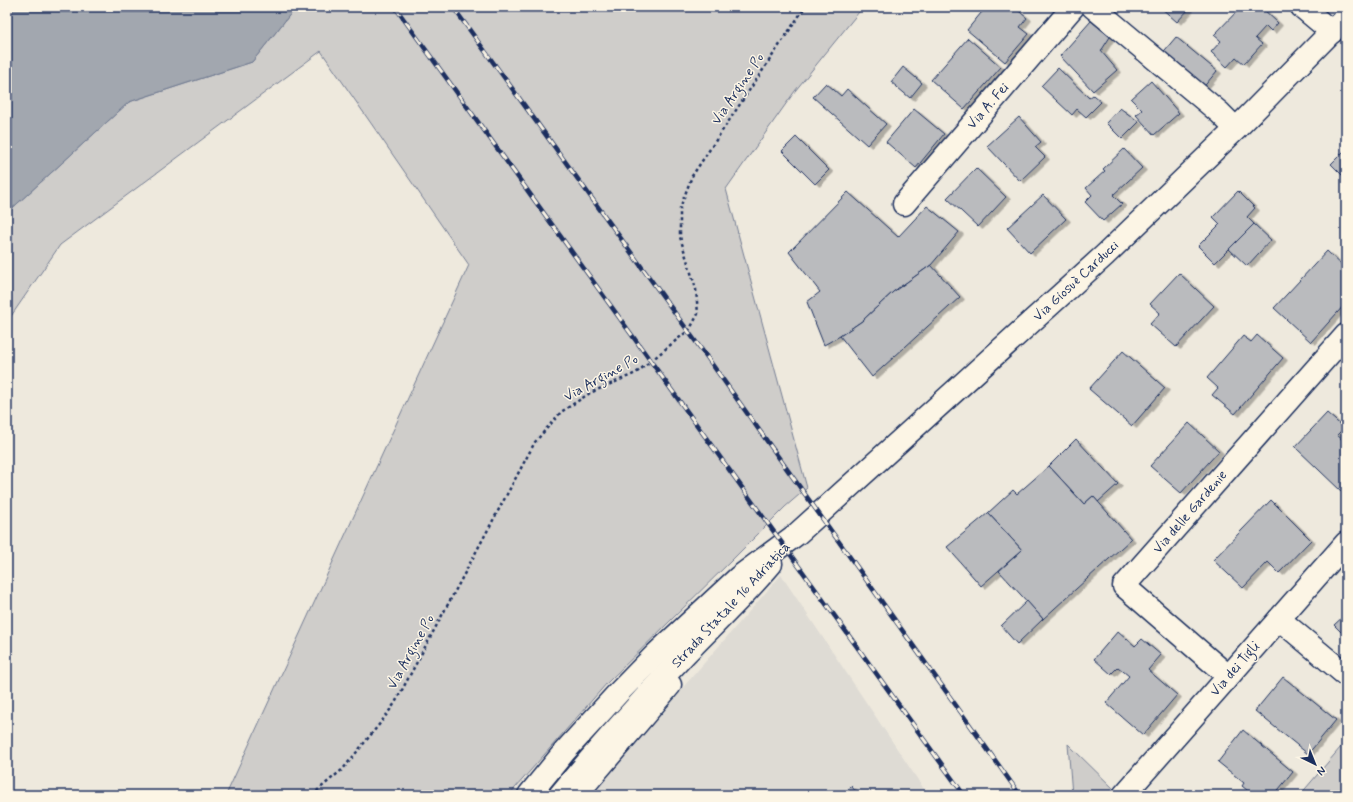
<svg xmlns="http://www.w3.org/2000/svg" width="1353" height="802" viewBox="0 0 1353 802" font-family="Mynerve,sans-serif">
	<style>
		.built { fill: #dedbd4 }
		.green { fill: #cfcdca; stroke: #757e94 }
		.water { fill: #a2a7af; stroke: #6c778f }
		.building { fill: #babbbe; stroke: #1b2f5e; filter: url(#shadow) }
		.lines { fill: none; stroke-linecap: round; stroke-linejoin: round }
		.minor-casing { stroke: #1b2f5e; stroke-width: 25 }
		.major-casing { stroke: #1b2f5e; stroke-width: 25 }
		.path { stroke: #1b2f5e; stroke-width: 2.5; stroke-dasharray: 3 3; stroke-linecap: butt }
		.minor { stroke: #fcf5e5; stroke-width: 22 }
		.major { stroke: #fcf5e5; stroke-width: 22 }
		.rail-casing { stroke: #1b2f5e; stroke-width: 4.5 }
		.rail { stroke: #fcf5e5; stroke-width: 3; stroke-dasharray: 9; stroke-linecap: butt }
		.labels { text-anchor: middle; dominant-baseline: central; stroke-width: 3; stroke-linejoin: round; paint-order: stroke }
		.street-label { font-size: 14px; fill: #1b2f5e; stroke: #fcf5e5 }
	</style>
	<defs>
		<filter id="shadow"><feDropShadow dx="4.5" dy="2.5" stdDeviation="0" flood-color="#0004"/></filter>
	</defs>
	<rect width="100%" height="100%" fill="#eee9dd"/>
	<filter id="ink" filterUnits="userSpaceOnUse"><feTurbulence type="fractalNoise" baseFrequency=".025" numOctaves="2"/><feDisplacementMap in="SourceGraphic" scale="8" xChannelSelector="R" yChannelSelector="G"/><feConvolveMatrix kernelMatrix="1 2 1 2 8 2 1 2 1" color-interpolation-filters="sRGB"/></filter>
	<g filter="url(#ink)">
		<polygon class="built" points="781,575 928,795 589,795"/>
		<g class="green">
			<polygon points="296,7 863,7 795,91 726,189 807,488 785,507 732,560 607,683 509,795 226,795 469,265 321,51 60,245 7,322 7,213 129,102 252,62"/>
			<polygon points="1346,741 1346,795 1300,795"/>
			<polygon points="1068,744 1120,795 1072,795"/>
		</g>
		<polygon class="water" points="7,7 296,7 252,62 129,102 7,213"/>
		<g class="building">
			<polygon points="986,7 1014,7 1027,18 1020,27 1029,34 1005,62 967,30"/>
			<polygon points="1160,7 1186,7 1189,9 1177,22"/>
			<polygon points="1241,7 1261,7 1278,23 1271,31 1266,26 1255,38 1262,44 1244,64 1236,57 1227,67 1211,52 1221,41 1214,35"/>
			<polygon points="1091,21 1110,37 1101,51 1117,70 1093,91 1060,56"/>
			<polygon points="1176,37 1217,71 1201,90 1160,56"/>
			<polygon points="968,38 1001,67 964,109 931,80"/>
			<polygon points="903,67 922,83 910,98 891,82"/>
			<polygon points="1058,68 1089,98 1093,95 1101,102 1086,117 1077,109 1072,115 1041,86"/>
			<polygon points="1151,81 1179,113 1154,135 1136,115 1142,110 1131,99"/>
			<polygon points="826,83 841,96 847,89 886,124 867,145 813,97"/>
			<polygon points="1120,108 1139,122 1122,139 1106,123"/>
			<polygon points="914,109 944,134 916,168 886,142"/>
			<polygon points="1019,117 1041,142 1035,147 1045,157 1020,181 987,146"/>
			<polygon points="796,137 829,170 815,184 782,151"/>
			<polygon points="1124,149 1142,168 1113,195 1122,204 1103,221 1085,202 1092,195 1086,188 1105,171 1103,169"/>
			<polygon points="1346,149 1346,179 1331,164"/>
			<polygon points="976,168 1006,197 978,227 947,198"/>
			<polygon points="1238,191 1255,208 1247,217 1254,224 1215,263 1198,246 1220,224 1213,217"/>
			<polygon points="848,192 898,237 927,206 959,232 931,265 893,292 862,321 840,336 824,345 807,302 820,292 789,252"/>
			<polygon points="1043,195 1066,219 1030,253 1007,228"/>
			<polygon points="1254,224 1271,240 1247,266 1229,249"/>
			<polygon points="1327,251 1346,269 1346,303 1311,342 1274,308"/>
			<polygon points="931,265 960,297 872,377 840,336 862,321 893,292"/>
			<polygon points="1179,273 1214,306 1176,347 1150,324 1160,313 1150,304"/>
			<polygon points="1257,335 1283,358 1235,414 1212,395 1218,388 1207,378 1243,336 1251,342"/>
			<polygon points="1123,351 1165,388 1132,426 1089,389"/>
			<polygon points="1327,413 1344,428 1337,435 1346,443 1346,488 1342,492 1295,447"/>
			<polygon points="1189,423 1219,451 1181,493 1150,466"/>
			<polygon points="1076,439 1118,484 1098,502 1093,496 1084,504 1049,466"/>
			<polygon points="1049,466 1084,504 1093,496 1131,539 1043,619 999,571 1022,550 988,513 1013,490 1017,494"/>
			<polygon points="1271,500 1311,540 1279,573 1268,562 1243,588 1213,560"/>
			<polygon points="988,513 1022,550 981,586 947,547"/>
			<polygon points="1027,601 1043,619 1017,644 1001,626"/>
			<polygon points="1346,614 1346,637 1334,625"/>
			<polygon points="1118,631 1135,646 1142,639 1161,655 1148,670 1177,695 1143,735 1106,703 1129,676 1118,667 1111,674 1094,659"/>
			<polygon points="1283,677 1336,720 1308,754 1255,711"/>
			<polygon points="1243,730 1293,772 1274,795 1253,795 1242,786 1244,783 1218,762"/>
			<polygon points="851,786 859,795 842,795"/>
		</g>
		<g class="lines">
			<defs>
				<g id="minor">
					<polyline points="1093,7 1220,113 1236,129"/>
					<polyline points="1302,7 1332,32"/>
					<polyline points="904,204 1073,7"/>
					<polyline points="1279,619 1346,675"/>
					<polyline points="1228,676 1124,586 1346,335"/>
					<polyline points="576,795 670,685"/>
					<polyline points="1124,795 1346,543"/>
				</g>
				<g id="major">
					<polyline points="529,795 565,751 619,692 656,654 739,577 797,534 1105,255 1236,129 1346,17"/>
					<path d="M560,795C600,746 642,700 685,654C714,624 744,596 771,564"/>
				</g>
			</defs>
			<use href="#minor" class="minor-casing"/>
			<use href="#major" class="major-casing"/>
			<polyline class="path" points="312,795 343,769 382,721 395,703 535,442 561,412 590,393 636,373 690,329 698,314 696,289 680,237 680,208 692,176 805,7"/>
			<use href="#minor" class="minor"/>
			<use href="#major" class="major"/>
			<defs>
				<g id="rail">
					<polyline points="395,7 964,795"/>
					<polyline points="453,7 704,353 1020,795"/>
				</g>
			</defs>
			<use href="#rail" class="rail-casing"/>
			<use href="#rail" class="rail"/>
		</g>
	</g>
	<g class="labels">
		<g class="street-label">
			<text transform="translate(738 89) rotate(-56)">Via Argine Po</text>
			<text transform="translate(988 106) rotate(-49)">Via A. Fei</text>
			<text transform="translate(1076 281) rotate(-43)">Via Giosuè Carducci</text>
			<text transform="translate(601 378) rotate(-29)">Via Argine Po</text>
			<text transform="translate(1190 512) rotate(-49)">Via delle Gardenie</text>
			<text transform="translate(731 605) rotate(-47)">Strada Statale 16 Adriatica</text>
			<text transform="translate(411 652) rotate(-61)">Via Argine Po</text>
			<text transform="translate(1235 669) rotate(-49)">Via dei Tigli</text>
		</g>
	</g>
	<rect width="1353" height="802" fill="none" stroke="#fcf5e5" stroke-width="24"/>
	<rect x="12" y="12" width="1329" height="778" fill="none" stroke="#1b2f5e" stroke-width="1.5" filter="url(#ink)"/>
	<g transform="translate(1315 764) rotate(137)" stroke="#fcf5e5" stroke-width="3" paint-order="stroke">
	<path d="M0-3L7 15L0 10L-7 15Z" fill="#1b2f5e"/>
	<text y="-6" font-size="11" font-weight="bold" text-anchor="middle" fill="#1b2f5e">N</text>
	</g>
</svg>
